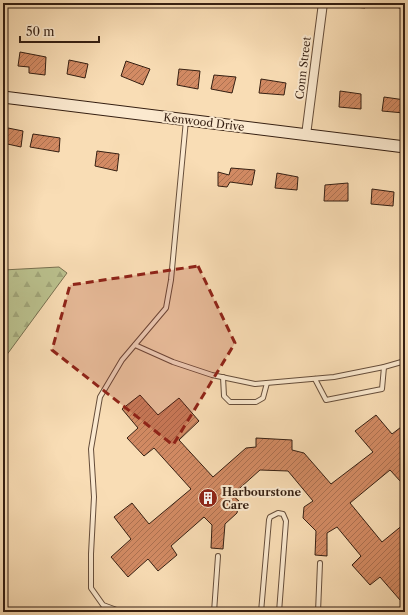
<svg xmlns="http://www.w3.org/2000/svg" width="408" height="615" viewBox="0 0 408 615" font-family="'Libre Caslon Text',serif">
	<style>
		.forest { fill: url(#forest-firs); stroke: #787050 }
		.building { fill: url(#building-hatch); stroke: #351f12 }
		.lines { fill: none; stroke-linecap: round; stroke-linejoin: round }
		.lane-casing { stroke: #664e3b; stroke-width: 6 }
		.street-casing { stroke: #664e3b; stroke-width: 10 }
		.secondary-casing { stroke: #351f12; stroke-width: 13 }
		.lane { stroke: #fbe9cf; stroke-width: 4 }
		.street { stroke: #fbe9cf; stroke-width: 8 }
		.secondary { stroke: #fbe9cf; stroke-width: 11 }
		.marked { fill: #8f2418; fill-opacity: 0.2; stroke: #8f2418; stroke-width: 3; stroke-dasharray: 8 5; stroke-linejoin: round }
		.labels { text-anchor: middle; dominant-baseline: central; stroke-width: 4; stroke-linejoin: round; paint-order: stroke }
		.street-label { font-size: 11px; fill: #351f12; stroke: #fbe9cf }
		.poi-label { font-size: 11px; font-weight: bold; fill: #351f12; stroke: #fbe9cf; text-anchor: start }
	</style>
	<defs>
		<pattern id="forest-firs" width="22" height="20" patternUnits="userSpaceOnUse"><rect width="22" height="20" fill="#bbc28f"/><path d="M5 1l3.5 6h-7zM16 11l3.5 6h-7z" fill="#a1a67a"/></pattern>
		<pattern id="building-hatch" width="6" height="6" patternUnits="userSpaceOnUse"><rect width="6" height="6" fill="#d38b64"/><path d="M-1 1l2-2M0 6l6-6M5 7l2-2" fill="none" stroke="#ac7151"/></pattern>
	</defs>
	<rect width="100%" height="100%" fill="#f9ddb5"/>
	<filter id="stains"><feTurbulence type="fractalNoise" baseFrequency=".005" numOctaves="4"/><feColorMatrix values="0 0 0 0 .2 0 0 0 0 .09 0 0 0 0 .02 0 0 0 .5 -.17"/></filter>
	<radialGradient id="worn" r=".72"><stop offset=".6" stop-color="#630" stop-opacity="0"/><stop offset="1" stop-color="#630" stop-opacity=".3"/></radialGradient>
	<polygon class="forest" points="59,267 67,273 3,360 3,270"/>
	<g class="building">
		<polygon points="342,3 365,3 365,8 342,6"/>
		<polygon points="390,3 405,3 405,9 390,6"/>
		<polygon points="3,46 5,46 3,61"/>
		<polygon points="20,52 46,57 45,75 29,73 29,67 18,66"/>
		<polygon points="69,60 88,64 85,78 67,74"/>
		<polygon points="126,61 150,69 143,85 121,76"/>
		<polygon points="179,69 200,71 198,89 177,85"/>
		<polygon points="214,75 236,77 232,93 211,89"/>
		<polygon points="261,79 286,83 284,95 259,93"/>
		<polygon points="340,91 361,94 361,109 339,107"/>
		<polygon points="384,97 405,100 404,113 382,111"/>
		<polygon points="3,127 23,131 21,147 3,143"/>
		<polygon points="33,134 60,138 59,152 30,147"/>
		<polygon points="97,151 119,154 117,171 95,166"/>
		<polygon points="231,168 255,170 252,185 230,182 227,187 218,186 218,172 229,175"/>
		<polygon points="277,173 298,177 297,190 275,188"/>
		<polygon points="348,183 348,201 324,201 325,185"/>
		<polygon points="372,189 394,192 393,206 371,204"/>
		<polygon points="140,395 158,415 179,398 199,421 179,440 213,477 246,448 256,447 256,438 292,440 292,450 304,453 331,484 373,452 355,431 376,415 392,434 405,424 405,478 401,482 390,470 350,503 382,542 404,524 405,526 405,560 401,564 405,568 405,595 400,600 380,577 370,585 352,565 361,556 337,527 327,533 327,556 315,555 316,531 303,518 304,507 313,501 288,471 260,470 232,495 239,501 237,513 225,524 223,549 211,548 212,525 204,517 171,546 177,555 158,571 148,559 128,577 111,557 131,539 114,517 132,503 149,524 191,489 154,448 144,456 127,438 138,428 122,409"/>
	</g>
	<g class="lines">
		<defs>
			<g id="lane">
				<polyline points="135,345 173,362 212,375 255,384 334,377 384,367 405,361"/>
				<polyline points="223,377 224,396 230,402 256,402 263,398 267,383"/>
				<polyline points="315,379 326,400 382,389 384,367"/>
				<polyline points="122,612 103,605 91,588 91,554 94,497 91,449 100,397 122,360 166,308 171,280 186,120"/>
				<polyline points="214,612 218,556"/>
				<polyline points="261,612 269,520 270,517 278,513 283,514 286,521 279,612"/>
				<polyline points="318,612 320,563"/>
			</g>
			<polyline id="street" points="306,135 323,3"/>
			<polyline id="secondary" points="3,97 405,147"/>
		</defs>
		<use href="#lane" class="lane-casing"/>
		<use href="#street" class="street-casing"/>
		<use href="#secondary" class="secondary-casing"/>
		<use href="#lane" class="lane"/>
		<use href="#street" class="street"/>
		<use href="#secondary" class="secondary"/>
	</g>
	<path class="marked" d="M198,266L235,343L173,445L52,350L70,285Z"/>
	<defs>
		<symbol id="building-disc" viewBox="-11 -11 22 22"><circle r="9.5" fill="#8f2418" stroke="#fbe9cf"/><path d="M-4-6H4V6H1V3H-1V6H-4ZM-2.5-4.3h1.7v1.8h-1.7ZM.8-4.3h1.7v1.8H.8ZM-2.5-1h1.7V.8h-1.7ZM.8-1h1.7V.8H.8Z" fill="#fff"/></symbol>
	</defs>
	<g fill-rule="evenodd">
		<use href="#building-disc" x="197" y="487" width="22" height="22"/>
	</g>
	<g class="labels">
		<g class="street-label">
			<text transform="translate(303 68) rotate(-83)">Conn Street</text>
			<text transform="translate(204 122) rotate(7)">Kenwood Drive</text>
		</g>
		<g class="poi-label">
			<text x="222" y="492">Harbourstone<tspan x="222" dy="13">Care</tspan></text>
		</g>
	</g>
	<rect width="408" height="615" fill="none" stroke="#f9ddb5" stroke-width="16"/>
	<rect x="4" y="4" width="400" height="607" fill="none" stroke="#351f12" stroke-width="2"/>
	<rect x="8" y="8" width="392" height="599" fill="none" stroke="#351f12"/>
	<path d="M20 36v6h79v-6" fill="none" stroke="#351f12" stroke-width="2"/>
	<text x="26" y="36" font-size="12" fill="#351f12" stroke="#fbe9cf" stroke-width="3" paint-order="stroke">50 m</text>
	<rect width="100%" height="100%" filter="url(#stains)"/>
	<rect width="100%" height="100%" fill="url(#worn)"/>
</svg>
